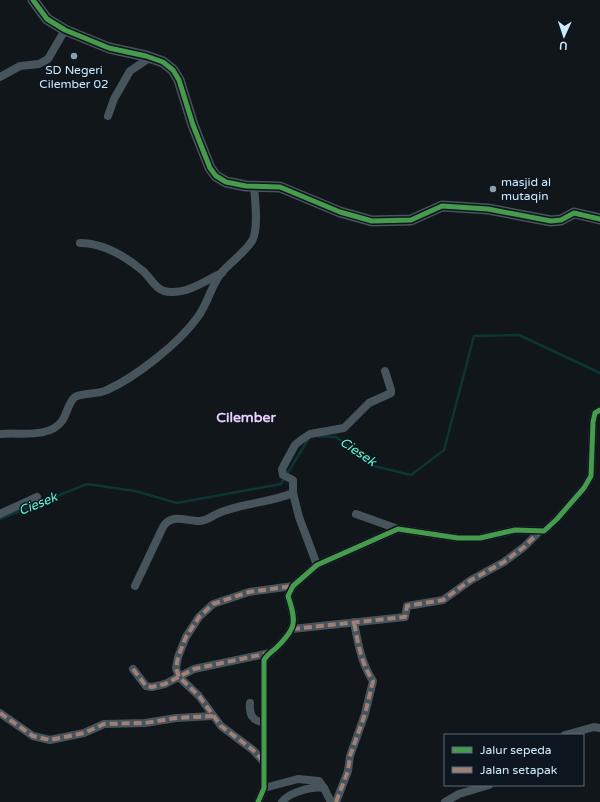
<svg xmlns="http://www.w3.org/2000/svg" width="600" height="802" viewBox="0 0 600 802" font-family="'Varela Round',sans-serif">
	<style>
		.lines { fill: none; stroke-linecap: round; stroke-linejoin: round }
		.stream { stroke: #0c3533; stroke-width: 2.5 }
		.minor { stroke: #47545b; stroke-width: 8 }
		.tertiary { stroke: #47545b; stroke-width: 11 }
		.quiet { stroke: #9e8076; stroke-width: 4; stroke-dasharray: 8 4; stroke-linecap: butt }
		.cycleway-casing { stroke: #0d161e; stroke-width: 8 }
		.cycleway { stroke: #469c4c; stroke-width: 5 }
		.poi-dot { fill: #8c9fad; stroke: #0d161e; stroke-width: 1.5 }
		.labels { text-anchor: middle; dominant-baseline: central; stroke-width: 3; stroke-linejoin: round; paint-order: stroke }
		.poi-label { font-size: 12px; fill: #cee9fc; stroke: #0d161e }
		.water-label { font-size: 13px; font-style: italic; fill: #63f4d0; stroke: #0d161e }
		.quarter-label { font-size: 14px; font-weight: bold; fill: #ecd0fc; stroke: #0d161e }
	</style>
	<rect width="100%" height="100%" fill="#11161a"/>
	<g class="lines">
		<g class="stream">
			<polyline points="317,436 336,437 374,466 411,475 444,450 474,336 519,335 600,373"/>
			<polyline points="0,519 87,484 135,491 177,503 281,484 309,438"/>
		</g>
		<g class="minor">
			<polyline points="0,77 20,66 39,64 48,59 65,30"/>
			<polyline points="108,116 114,99 130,71 151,57"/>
			<path d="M80,243C103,243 125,256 143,271C152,279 156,292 171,292C189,293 206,280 222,273"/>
			<path d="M0,434C19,432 49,439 62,421C67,414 68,403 75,397C85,392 97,395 107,390C136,377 179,343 197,318C208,304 211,285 222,272C232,261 244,253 252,241C259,229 255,200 254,187"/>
			<polyline points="0,514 37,497"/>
			<polyline points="356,514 398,529"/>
			<polyline points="317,565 299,517 293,493 293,480 283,475 282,469 295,445 301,440 310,434 344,428 369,403 391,393 391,390 385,371"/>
			<path d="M135,586L163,527C171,513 186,521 199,521C208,521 211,516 219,513C242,503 269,503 293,493"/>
			<polyline points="292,629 405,617 407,606 443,600 471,580 504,562 524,547 539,532"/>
			<polyline points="133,669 146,686 152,687 165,684 194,669 270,653"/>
			<path d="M250,703C249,714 252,721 263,722"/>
			<polyline points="0,713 33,736 50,740 84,733 104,724 145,723 176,718 213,716"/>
			<polyline points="565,735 594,727 600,728"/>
			<polyline points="263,761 253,750 221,726 199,696 179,677 176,668 178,657 186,637 199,617 213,604 249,592 293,586"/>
			<polyline points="264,788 298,779 319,781 324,788"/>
			<path d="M258,802L264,788V660C267,655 271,652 275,649C296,629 297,623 288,596L293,586L317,565L398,529L458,538H480L515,530L544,531L557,519L584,488L591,476L593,422L595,413L600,410"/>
			<path d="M282,802C289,792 313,786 324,788L331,802"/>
			<path d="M336,802L348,771L350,756L365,714L373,681C361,663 358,643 354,622"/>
			<polyline points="445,802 459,794 489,785"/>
		</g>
		<polyline class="tertiary" points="33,0 47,19 65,30 109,48 146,56 163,62 173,70 179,80 193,125 210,168 216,176 226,182 246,186 280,187 340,212 372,221 411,220 442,206 488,209 551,221 561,220 574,213 600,219"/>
		<g class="quiet">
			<polyline points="292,629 405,617 407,606 443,600 471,580 504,562 524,547 539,532"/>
			<polyline points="133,669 146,686 152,687 165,684 194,669 269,653"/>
			<polyline points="0,713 33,736 50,740 84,733 104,724 145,723 176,718 213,716"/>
			<polyline points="263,761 253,750 221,726 199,696 179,677 176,668 178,657 186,637 199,617 213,604 249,592 293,586"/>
			<path d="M336,802L348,771L350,756L365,714L373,681C361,663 358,643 354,622"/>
		</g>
		<defs>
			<g id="cycleway">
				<polyline points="33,0 47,19 65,30 109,48 146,56 163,62 173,70 179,80 193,125 210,168 216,176 226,182 246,186 280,187 340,212 372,221 411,220 442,206 488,209 551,221 561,220 574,213 600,219"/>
				<path d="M258,802L264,788V660C267,655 271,652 275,649C296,629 297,623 288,596L293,586L317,565L398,529L458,538H480L515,530L544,531L557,519L584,488L591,476L593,422L595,413L600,410"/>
			</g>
		</defs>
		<use href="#cycleway" class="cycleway-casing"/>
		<use href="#cycleway" class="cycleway"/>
	</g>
	<g class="poi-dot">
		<circle cx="74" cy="56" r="4"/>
		<circle cx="493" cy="189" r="4"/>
	</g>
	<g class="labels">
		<g class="poi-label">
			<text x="74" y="70">SD Negeri<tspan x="74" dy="14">Cilember 02</tspan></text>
			<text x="501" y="182" text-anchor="start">masjid al<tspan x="501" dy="14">mutaqin</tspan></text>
		</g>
		<g class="water-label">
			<text transform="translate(358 452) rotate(34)">Ciesek</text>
			<text transform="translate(38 504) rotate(-22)">Ciesek</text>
		</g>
		<g class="quarter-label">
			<text x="246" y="417">Cilember</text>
		</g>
	</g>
	<rect x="444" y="734" width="140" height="52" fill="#0d161e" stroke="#5a6a77"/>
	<rect x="452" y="747" width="20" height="6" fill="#469c4c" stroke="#5a6a77"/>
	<text x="480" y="754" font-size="12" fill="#cee9fc">Jalur sepeda</text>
	<rect x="452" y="767" width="20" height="6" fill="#9e8076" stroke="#5a6a77"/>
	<text x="480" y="774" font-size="12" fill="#cee9fc">Jalan setapak</text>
	<g transform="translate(564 36) rotate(183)" stroke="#0d161e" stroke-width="3" paint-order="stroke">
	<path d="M0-3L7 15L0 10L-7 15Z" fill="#cee9fc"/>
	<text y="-6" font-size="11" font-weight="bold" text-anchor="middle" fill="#cee9fc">U</text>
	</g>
</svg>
